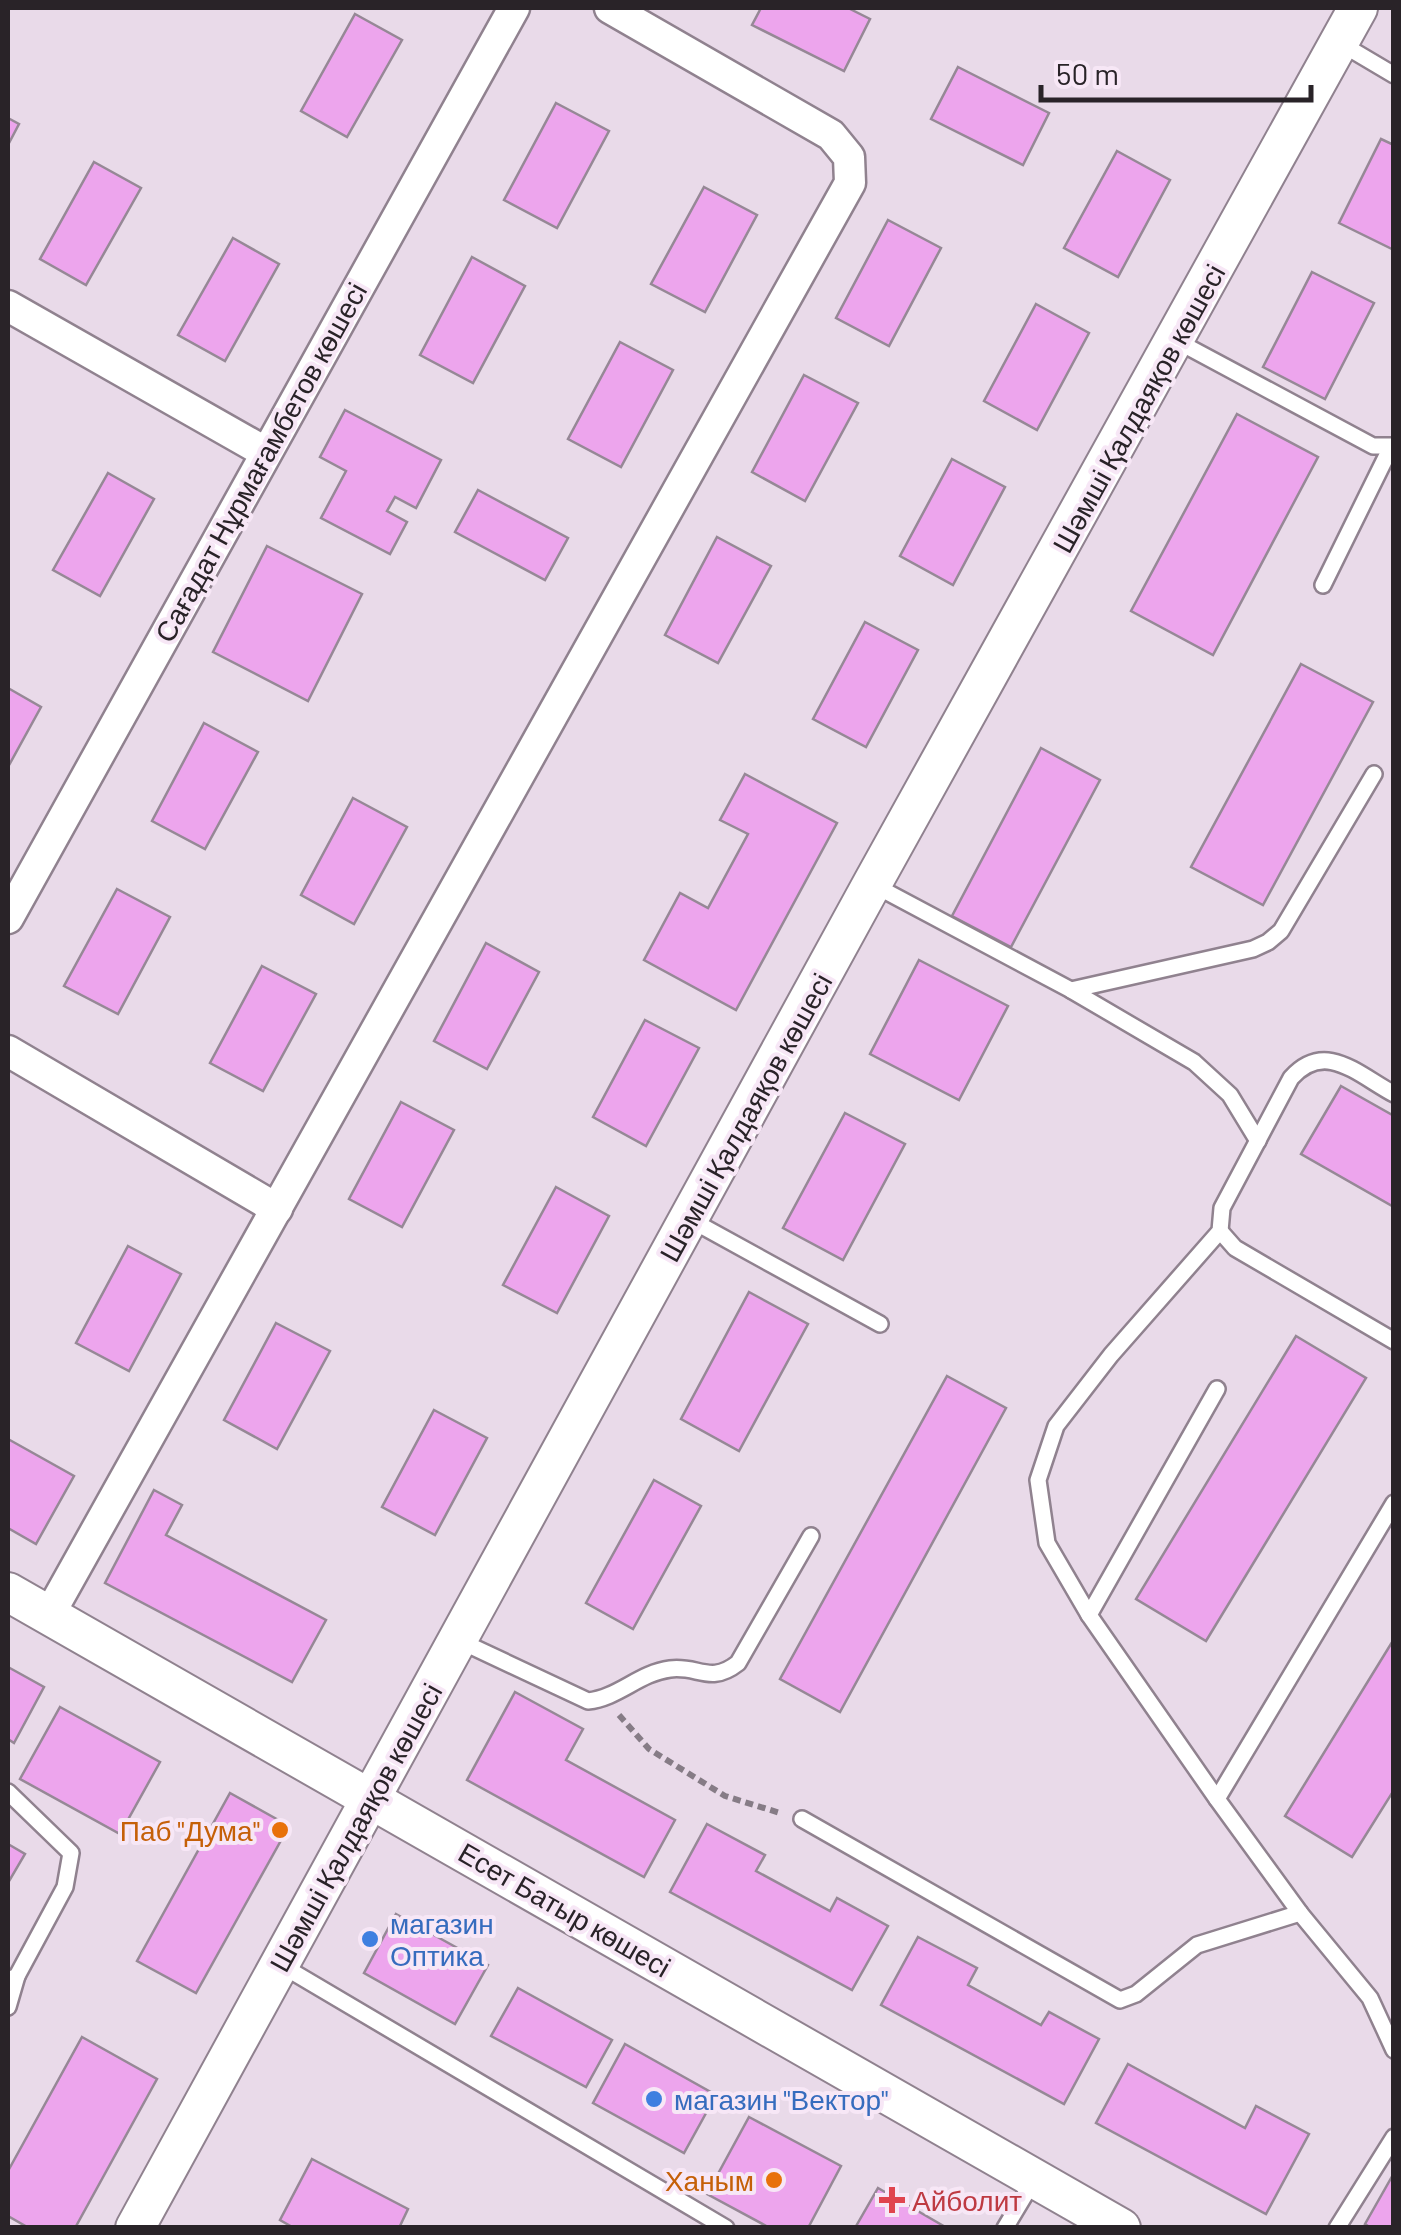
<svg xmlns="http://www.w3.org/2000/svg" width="1401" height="2235" viewBox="0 0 1401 2235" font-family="Barlow,sans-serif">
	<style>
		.building { fill: #eda5ed; stroke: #968896; stroke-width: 2.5 }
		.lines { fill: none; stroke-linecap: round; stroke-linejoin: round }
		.service-casing { stroke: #90828f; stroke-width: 20 }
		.minor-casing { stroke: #90828f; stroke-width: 35 }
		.tertiary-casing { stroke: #90828f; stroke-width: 42 }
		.path { stroke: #867c86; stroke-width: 6; stroke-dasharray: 8 5; stroke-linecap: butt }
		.service { stroke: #fff; stroke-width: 15 }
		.minor { stroke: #fff; stroke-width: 30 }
		.tertiary { stroke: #fff; stroke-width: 38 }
		.food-dot { fill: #e8710a; stroke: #f7e7f6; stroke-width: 4 }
		.shop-dot { fill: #3f7fe0; stroke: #f7e7f6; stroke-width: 4 }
		.health-dot { fill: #e0444e; stroke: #f7e7f6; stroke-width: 4 }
		.labels { text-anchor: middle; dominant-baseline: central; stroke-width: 8; stroke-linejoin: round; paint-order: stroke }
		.street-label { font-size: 28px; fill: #292328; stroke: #f7e7f6 }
		.food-label { font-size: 28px; fill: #c56008; stroke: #f7e7f6; text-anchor: end }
		.shop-label { font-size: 28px; fill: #366cbe; stroke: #f7e7f6; text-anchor: start }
		.health-label { font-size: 28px; fill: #be3a42; stroke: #f7e7f6; text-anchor: start }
	</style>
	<rect width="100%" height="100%" fill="#e9dae9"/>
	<g class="building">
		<polygon points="761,8 848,8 870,19 844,71 752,25"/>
		<polygon points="355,14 402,40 347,137 301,111"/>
		<polygon points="958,67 1049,113 1023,165 931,119"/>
		<polygon points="556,103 609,131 557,228 504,200"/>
		<polygon points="8,118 19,124 8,145"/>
		<polygon points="1381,139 1394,145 1394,250 1339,223"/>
		<polygon points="1117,151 1170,180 1118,277 1064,248"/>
		<polygon points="94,162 141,188 86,285 40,259"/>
		<polygon points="704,187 757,215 705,312 651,284"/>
		<polygon points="888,220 941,248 889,346 836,318"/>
		<polygon points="233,238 279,264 225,361 178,335"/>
		<polygon points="472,257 525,286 473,383 420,355"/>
		<polygon points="1312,272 1374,303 1325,399 1263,367"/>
		<polygon points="1036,304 1089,333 1037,430 984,401"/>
		<polygon points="620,342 673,370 621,467 568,439"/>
		<polygon points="804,375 858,403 805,501 752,472"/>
		<polygon points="345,410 441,460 416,508 395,497 387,511 407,522 390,554 321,518 346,471 320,457"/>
		<polygon points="1237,414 1318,457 1213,655 1131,611"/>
		<polygon points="952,459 1005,487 953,585 900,556"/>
		<polygon points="108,473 154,499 100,596 53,570"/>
		<polygon points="478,490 568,538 545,580 455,532"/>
		<polygon points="717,537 771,566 718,663 665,635"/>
		<polygon points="267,546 362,594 308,701 213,652"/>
		<polygon points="865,622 918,650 866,747 813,719"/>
		<polygon points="1301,664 1373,702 1263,905 1191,867"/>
		<polygon points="8,688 41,707 8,767"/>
		<polygon points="204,723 258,752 205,849 152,821"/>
		<polygon points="1041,748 1100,780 1011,947 952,916"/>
		<polygon points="745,774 837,823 736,1010 644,960 680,893 708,908 748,834 720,820"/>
		<polygon points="353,798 407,827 354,924 301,895"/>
		<polygon points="117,889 170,917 118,1014 64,986"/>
		<polygon points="486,943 539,972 487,1069 434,1041"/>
		<polygon points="919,960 1008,1006 959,1100 870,1054"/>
		<polygon points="262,966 316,994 263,1091 210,1063"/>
		<polygon points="645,1020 699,1048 646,1146 593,1117"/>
		<polygon points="1341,1086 1394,1116 1394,1207 1301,1154"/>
		<polygon points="401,1102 454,1130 402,1227 349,1199"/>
		<polygon points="845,1113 905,1144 843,1260 783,1228"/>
		<polygon points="556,1187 609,1216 557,1313 503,1285"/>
		<polygon points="128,1246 181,1274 129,1371 76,1343"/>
		<polygon points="749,1292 808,1324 739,1451 681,1419"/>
		<polygon points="276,1323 330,1351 277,1449 224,1420"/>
		<polygon points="1296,1336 1366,1378 1206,1641 1136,1599"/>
		<polygon points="947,1376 1006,1408 840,1712 780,1679"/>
		<polygon points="434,1410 487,1438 435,1535 382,1507"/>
		<polygon points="8,1439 74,1476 36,1544 8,1528"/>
		<polygon points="654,1480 701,1506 633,1629 586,1603"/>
		<polygon points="154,1490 182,1505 166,1535 326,1620 292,1682 105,1583"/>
		<polygon points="1394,1639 1394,1790 1352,1857 1285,1816"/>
		<polygon points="8,1667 44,1687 14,1743 8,1739"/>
		<polygon points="515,1692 583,1729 566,1760 675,1820 644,1877 467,1780"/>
		<polygon points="60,1707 160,1762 120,1834 20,1779"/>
		<polygon points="230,1793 289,1826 196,1993 137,1961"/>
		<polygon points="707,1824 765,1855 756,1871 830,1911 837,1898 888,1926 852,1990 670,1892"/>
		<polygon points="8,1844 25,1854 8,1883"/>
		<polygon points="396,1914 488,1965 455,2024 364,1973"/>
		<polygon points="918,1937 977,1968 968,1985 1041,2025 1049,2012 1099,2039 1064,2104 881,2005"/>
		<polygon points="518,1988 612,2040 586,2087 491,2036"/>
		<polygon points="82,2037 157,2079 75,2228 29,2228 8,2216 8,2171"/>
		<polygon points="625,2044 716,2095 684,2153 593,2103"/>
		<polygon points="1128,2064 1245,2128 1256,2106 1309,2134 1266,2214 1096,2123"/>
		<polygon points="749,2117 841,2166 808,2228 770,2228 707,2194"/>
		<polygon points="312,2159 408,2209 399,2228 294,2228 280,2220"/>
		<polygon points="1394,2173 1394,2228 1371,2228 1365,2224"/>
		<polygon points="878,2188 947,2228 855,2228"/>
	</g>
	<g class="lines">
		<defs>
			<g id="service">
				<polyline points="1340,43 1394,75"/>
				<polyline points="1175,340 1373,446 1394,446"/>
				<polyline points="1323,585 1391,447"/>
				<polyline points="872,884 1071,990 1194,1062 1230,1095 1258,1141"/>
				<polyline points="1071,990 1253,949 1268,942 1281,931 1374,774"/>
				<path d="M1394,1094C1357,1074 1325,1040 1291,1078L1222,1208L1220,1231L1111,1355L1056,1426L1038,1480L1047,1543L1089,1615L1217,1799L1300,1913L1370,1998L1394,2050"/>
				<polyline points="691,1220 880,1324"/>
				<polyline points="1220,1231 1235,1248 1394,1341"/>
				<polyline points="1089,1615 1217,1389"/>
				<path d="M458,1640L588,1701C618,1698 639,1673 670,1669C698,1665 710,1685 738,1663L811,1536"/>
				<polyline points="8,1792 71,1853 65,1887 17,1976 8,1980"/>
				<polyline points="1217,1799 1394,1503"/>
				<polyline points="802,1819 1120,2000 1136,1994 1197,1945 1300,1913"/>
				<polyline points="281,1965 726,2228"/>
				<polyline points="8,2007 17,1976"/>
				<polyline points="1005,2228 1035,2178"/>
				<polyline points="1337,2228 1394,2137"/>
			</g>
			<g id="minor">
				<polyline points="8,306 265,452"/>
				<polyline points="8,918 514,8"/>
				<polyline points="8,1051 277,1209"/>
				<polyline points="49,1615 850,183 849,157 831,135 610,8"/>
			</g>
			<g id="tertiary">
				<polyline points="8,1592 1121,2228"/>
				<polyline points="135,2228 872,884 1358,8"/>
			</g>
		</defs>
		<use href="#service" class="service-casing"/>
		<use href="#minor" class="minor-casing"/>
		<use href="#tertiary" class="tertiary-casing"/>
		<polyline class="path" points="619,1715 649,1749 725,1796 780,1813"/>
		<use href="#service" class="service"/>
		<use href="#minor" class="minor"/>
		<use href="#tertiary" class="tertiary"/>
	</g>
	<g class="food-dot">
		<circle cx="280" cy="1830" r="10"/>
		<circle cx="774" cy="2180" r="10"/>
	</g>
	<g class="shop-dot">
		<circle cx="370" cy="1939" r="10"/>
		<circle cx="654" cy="2099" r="10"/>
	</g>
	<path class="health-dot" d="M887 2185h10v10h10v10h-10v10h-10v-10h-10v-10h10z"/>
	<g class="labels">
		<g class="street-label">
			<text transform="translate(1138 408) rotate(-61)">Шәмші Қалдаяқов көшесі</text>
			<text transform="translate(260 462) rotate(-61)">Сағадат Нұрмағамбетов көшесі</text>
			<text transform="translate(745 1117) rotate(-61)">Шәмші Қалдаяқов көшесі</text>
			<text transform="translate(355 1827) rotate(-61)">Шәмші Қалдаяқов көшесі</text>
			<text transform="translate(565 1909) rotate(30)">Есет Батыр көшесі</text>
		</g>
		<g class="food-label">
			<text x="260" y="1830">Паб "Дума"</text>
			<text x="754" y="2180">Ханым</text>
		</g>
		<g class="shop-label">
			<text x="390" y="1923">магазин<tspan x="390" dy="32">Оптика</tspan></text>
			<text x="674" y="2099">магазин "Вектор"</text>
		</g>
		<g class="health-label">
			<text x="912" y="2200">Айболит</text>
		</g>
	</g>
	<rect width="1401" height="2235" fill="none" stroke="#292328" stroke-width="20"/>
	<path d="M1041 85v15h270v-15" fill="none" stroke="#292328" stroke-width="5"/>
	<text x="1056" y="85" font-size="30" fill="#292328" stroke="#f7e7f6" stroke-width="8" paint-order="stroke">50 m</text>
</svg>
